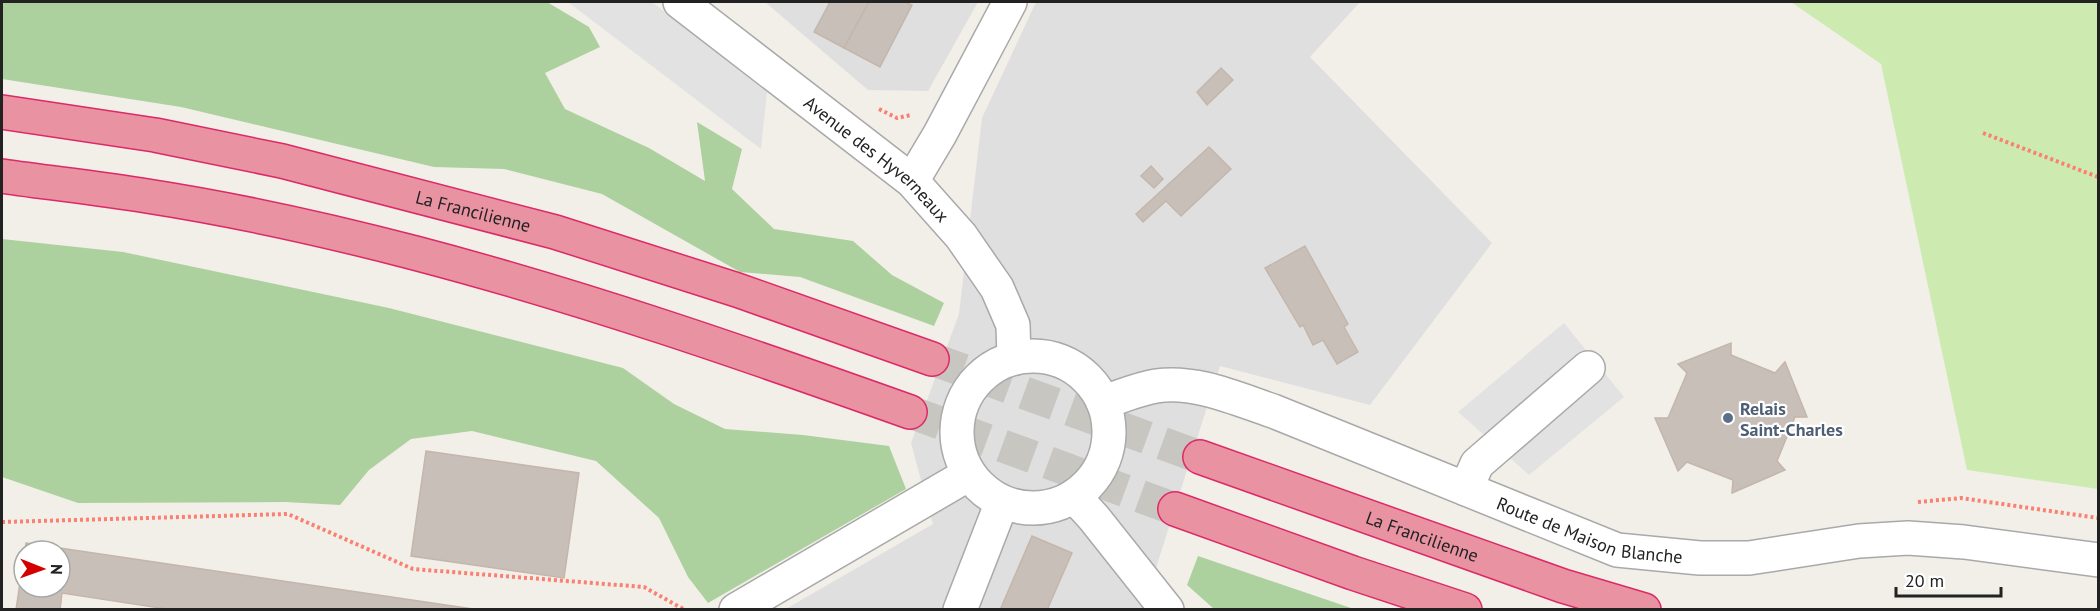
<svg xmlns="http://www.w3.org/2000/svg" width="2100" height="611" viewBox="0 0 2100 611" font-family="'PT Sans',sans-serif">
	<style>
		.residential { fill: #e0dfdf }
		.grass { fill: #cdebb0 }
		.forest { fill: #add19e }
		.parking { fill: #e2e2e2 }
		.building { fill: #c7bfb8; stroke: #c4b6ab; stroke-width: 1.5 }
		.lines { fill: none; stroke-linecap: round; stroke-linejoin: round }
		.highway-tunnel { stroke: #c8c6c1; stroke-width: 33; stroke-dasharray: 33 16; stroke-linecap: butt }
		.minor-casing { stroke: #a9a9a9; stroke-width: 36 }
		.highway-casing { stroke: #dc2a67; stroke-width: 36 }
		.path { stroke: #fa8072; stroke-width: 4; stroke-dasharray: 3 3; stroke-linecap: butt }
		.minor { stroke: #fff; stroke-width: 33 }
		.highway { stroke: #e892a2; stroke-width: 33 }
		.service-dot { fill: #5c6f8a; stroke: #fff; stroke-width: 2 }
		.labels { text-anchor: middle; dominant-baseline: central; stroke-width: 4.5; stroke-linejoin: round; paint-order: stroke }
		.street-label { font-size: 18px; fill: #222; stroke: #fff }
		.service-label { font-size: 18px; font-weight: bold; fill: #4e5e75; stroke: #fff; text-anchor: start }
	</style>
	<rect width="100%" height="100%" fill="#f2efe9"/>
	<g class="residential">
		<polygon points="765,2 978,2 928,91 868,90"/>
		<polygon points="1036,2 1360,2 1310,57 1492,243 1370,405 1220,366 1143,609 784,610 933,524 911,443 959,314 982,118"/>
	</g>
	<polygon class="grass" points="1791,2 2098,2 2098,489 1967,470 1881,64"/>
	<g class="forest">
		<polygon points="2,2 547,2 589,27 600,47 545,73 565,109 649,148 705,181 697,122 742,149 732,189 774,229 853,241 892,275 944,303 934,326 800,277 740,272 602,194 504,169 434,167 181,107 2,79"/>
		<polygon points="2,239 123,252 389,308 623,368 674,404 725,429 803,435 889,446 906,489 708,603 688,577 659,518 596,461 472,431 411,439 369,470 340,505 285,502 78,503 2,477"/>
		<polygon points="1198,556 1354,609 1214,609 1187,585"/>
	</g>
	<g class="parking">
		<polygon points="568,2 652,2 767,92 761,149"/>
		<polygon points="1564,323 1624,397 1529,475 1458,412"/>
	</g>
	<g class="building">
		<polygon points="830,2 869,2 844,48 814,32"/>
		<polygon points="869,2 905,2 912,5 880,67 844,48"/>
		<polygon points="1221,68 1233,80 1207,105 1197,92"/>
		<polygon points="1209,147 1231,169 1181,216 1166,201 1143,222 1136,214"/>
		<polygon points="1151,166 1163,179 1154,188 1141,176"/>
		<polygon points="1305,246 1348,324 1344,327 1358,352 1337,364 1323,340 1313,345 1303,325 1300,327 1265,268"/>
		<polygon points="1731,343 1731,355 1775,373 1785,362 1807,417 1795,417 1777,461 1785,470 1732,493 1733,480 1687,462 1678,471 1655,418 1668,418 1687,373 1678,364"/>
		<polygon points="426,451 579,473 564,578 411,556"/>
		<polygon points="1032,536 1072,553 1047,610 1000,610"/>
		<polygon points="26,543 480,610 173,610 62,593 60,610 16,610 24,555 24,587 60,587 60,551 25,551"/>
	</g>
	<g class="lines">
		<g class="highway-tunnel">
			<polyline points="932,359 1200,457"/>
			<polyline points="910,412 1175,509"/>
		</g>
		<defs>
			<g id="minor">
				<path id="s1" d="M680,2L912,181L961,236L997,288L1013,325L1014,358"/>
				<polyline points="912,181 940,134 1010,2"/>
				<circle cx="1033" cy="432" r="76"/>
				<path id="s2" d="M1103,402C1120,397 1138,389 1156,386C1196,380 1237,399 1273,411L1617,550L1700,558H1749L1859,541L1908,538L1964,542L2098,560"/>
				<polyline points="1466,489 1477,464 1588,368"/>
				<polyline points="1074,496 1094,518 1167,610"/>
				<polyline points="736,610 969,474"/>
				<polyline points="960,610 1002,502"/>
			</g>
			<g id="highway">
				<path id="s3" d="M2,112L155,135L282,161L555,232L737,290L932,359"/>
				<path d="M2,176C50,183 99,188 147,196C237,210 327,230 415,253C583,297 747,354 910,412"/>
				<path id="s4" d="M1200,457L1563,586L1644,610"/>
				<polyline points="1175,509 1353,573 1465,610"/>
			</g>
		</defs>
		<use href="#minor" class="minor-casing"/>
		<use href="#highway" class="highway-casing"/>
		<g class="path">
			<polyline points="879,109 897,118 911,115"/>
			<polyline points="1983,133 2098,177"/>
			<polyline points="1918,502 1961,498 2098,518"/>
			<polyline points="2,522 288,514 413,569 644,587 685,610"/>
		</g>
		<use href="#minor" class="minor"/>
		<use href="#highway" class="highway"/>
	</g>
	<circle class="service-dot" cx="1728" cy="418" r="6"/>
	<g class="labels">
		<g class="street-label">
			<text stroke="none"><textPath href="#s1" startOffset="252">Avenue des Hyverneaux</textPath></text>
			<text stroke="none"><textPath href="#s3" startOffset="482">La Francilienne</textPath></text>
			<text stroke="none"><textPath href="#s2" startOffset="516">Route de Maison Blanche</textPath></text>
			<text stroke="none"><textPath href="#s4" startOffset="236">La Francilienne</textPath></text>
		</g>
		<g class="service-label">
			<text x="1740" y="408">Relais<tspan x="1740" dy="21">Saint-Charles</tspan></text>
		</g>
	</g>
	<rect width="2100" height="611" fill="none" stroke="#222222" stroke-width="6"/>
	<g transform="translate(42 569) rotate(91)"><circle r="28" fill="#ffffff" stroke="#a7a7a7" stroke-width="1.5"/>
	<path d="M0-4.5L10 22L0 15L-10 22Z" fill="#d40000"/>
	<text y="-9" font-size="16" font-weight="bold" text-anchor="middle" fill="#222222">N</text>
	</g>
	<path d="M1896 587v9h105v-9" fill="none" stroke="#222222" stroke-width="3"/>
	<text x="1905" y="587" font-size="18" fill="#222222" stroke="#ffffff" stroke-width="4.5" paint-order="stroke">20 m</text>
</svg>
